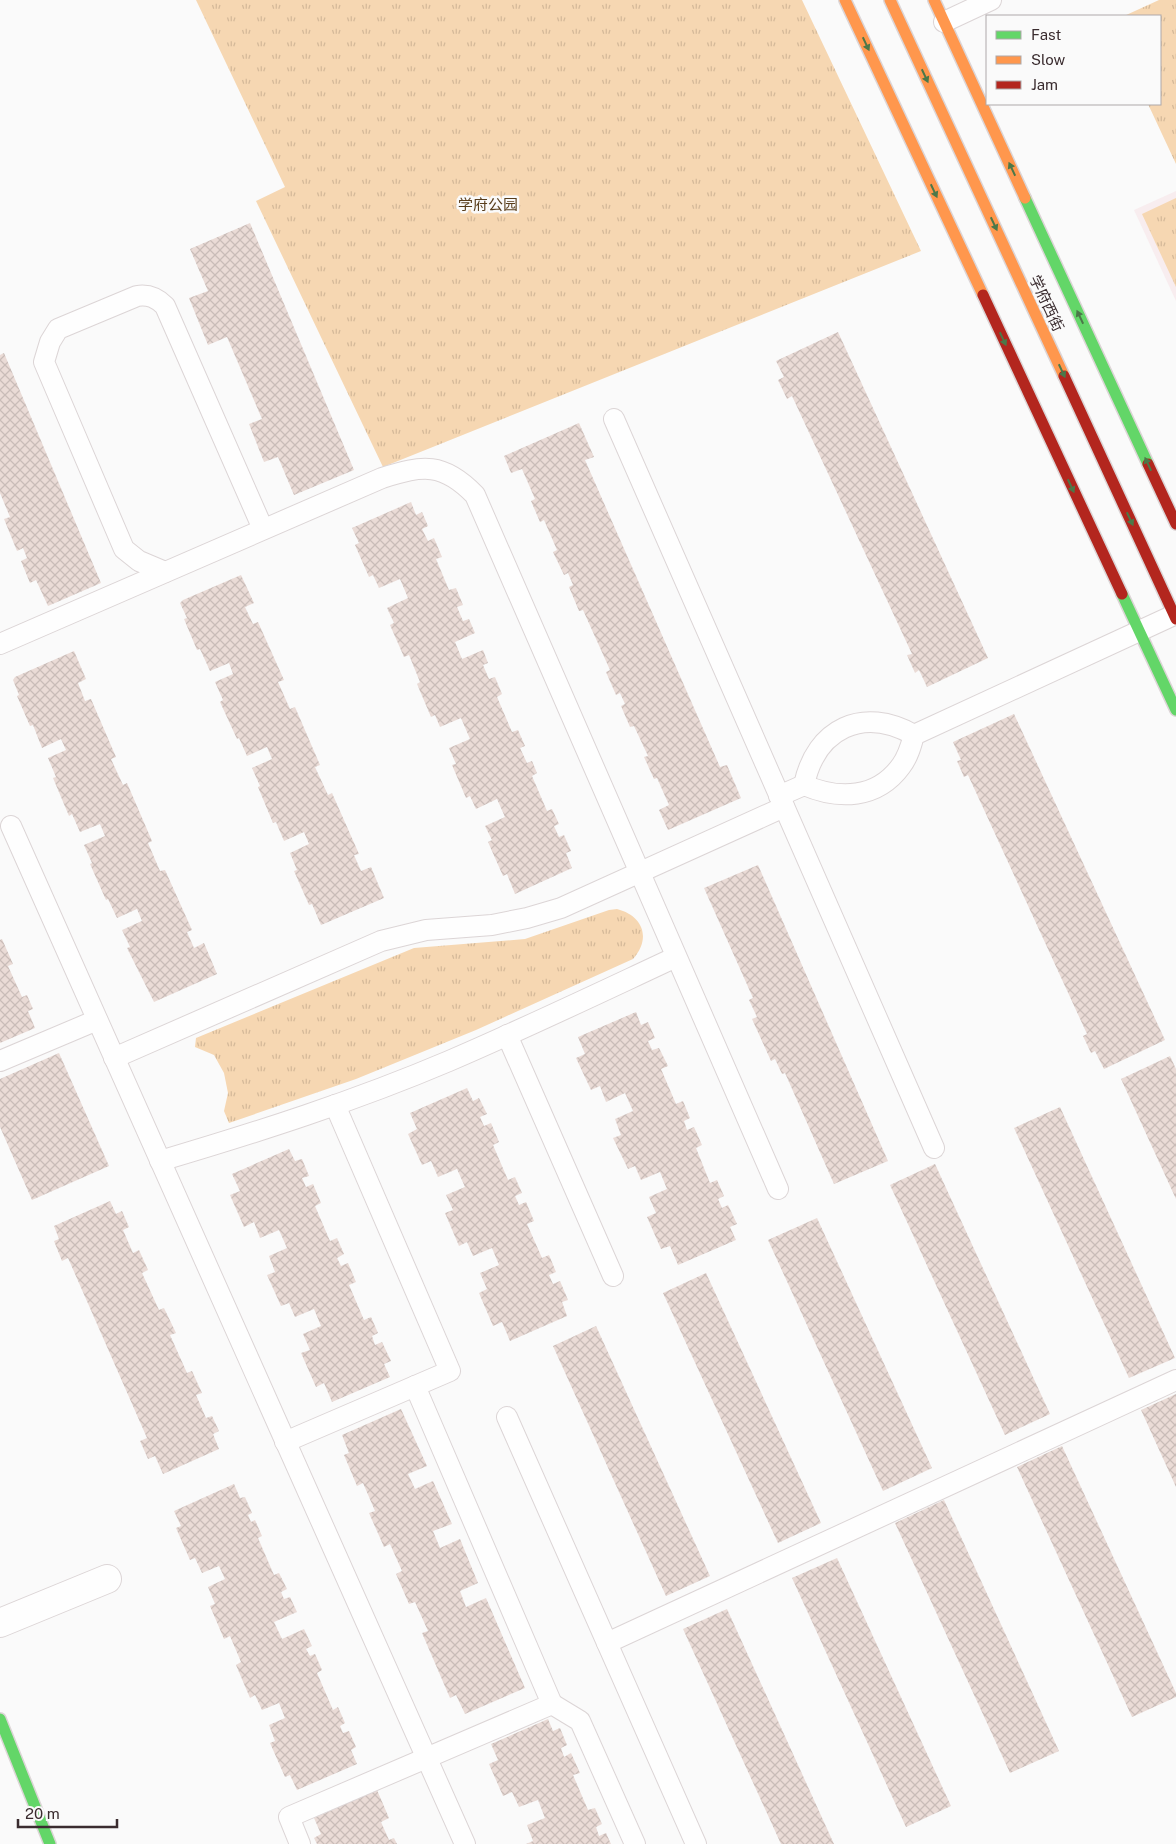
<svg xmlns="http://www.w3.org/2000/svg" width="1176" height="1844" viewBox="0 0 1176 1844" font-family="'Public Sans','Noto Sans SC',sans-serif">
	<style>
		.built { fill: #f8edef }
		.grass { fill: url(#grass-tufts) }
		.building { fill: url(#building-cross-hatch) }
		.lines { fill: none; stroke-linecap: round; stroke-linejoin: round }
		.lane-casing { stroke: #dcd5d6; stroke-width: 22 }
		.street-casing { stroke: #dcd5d6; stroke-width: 30 }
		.fast-casing { stroke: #dcd5d6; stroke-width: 14 }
		.slow-casing { stroke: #dcd5d6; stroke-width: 14 }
		.jam-casing { stroke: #dcd5d6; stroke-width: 14 }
		.lane { stroke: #fefefe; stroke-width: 20 }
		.street { stroke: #fefefe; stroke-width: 28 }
		.fast { stroke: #63d668; stroke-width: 11 }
		.slow { stroke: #ff974d; stroke-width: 11 }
		.jam { stroke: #b3261e; stroke-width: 11 }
		.oneway { fill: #4c7849 }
		.labels { text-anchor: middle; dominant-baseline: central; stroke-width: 5; stroke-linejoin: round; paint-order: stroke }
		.park-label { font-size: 15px; fill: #583d1b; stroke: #fafafa }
		.street-label { font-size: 15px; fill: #3a2c2f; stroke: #fafafa }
	</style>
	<defs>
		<pattern id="grass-tufts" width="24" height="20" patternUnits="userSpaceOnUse" patternTransform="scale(1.25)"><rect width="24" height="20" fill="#f6d7b2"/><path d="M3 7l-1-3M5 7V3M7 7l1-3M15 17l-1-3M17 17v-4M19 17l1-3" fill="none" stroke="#d4b999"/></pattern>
		<pattern id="building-cross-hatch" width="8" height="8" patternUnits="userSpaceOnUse" patternTransform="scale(1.25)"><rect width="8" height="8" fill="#eadbd6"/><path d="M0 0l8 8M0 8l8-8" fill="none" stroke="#c9bcb8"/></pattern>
	</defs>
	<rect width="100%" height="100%" fill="#fafafa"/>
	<polygon class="built" points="1176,191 1176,301 1134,210"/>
	<g class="grass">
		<polygon points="196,0 802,0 921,251 383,467 256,201 285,187"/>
		<polygon points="1159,0 1176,0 1176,164 1148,104 1160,104 1160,16 1124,16"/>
		<polygon points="1176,198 1176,287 1142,214"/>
		<path d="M617,909C644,916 651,939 633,959L476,1030L356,1079L229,1123L224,1111L228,1093L224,1073L214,1055L195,1047L196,1038L414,948L525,939L609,910Z"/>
	</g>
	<g class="building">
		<polygon points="250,223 354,470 294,495 278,457 264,462 249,424 262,419 227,337 208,345 189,298 208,291 190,249"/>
		<polygon points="838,332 988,658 927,687 919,670 915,673 907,655 912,654 792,396 787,399 778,380 784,377 776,361"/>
		<polygon points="4,353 101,583 48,606 36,580 30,583 21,561 27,558 23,548 17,551 4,519 10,517 0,493 0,355"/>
		<polygon points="579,423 594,457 585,460 720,767 727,765 741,798 668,830 659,810 669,805 657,778 654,779 644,757 648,756 634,726 630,727 621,706 625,704 620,693 616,695 606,672 610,670 583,610 579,611 569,587 573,585 568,573 564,575 553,552 557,550 544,520 540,522 531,501 535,499 522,469 511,473 504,456"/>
		<polygon points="411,502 416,515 422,512 428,526 422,529 428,541 434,538 442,557 436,559 449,590 456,588 463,605 457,607 463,621 469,619 475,633 455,642 462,659 483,650 488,663 483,665 489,679 495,677 502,694 497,697 512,732 518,730 525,746 520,748 527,763 532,761 537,773 532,776 547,811 552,809 559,824 554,826 559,837 564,835 571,851 566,853 572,868 515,894 507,874 503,876 488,842 492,840 485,826 505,817 497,799 476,809 470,796 466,798 452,765 456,764 449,748 470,739 461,718 440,727 435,715 431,717 417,684 420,682 409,655 404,657 390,625 394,623 387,608 408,598 400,579 379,588 373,575 369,577 355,545 359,543 352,528"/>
		<polygon points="241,575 254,603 245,607 253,624 258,622 284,680 278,682 290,709 295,707 320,765 315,767 328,795 332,793 359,854 354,855 361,871 371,867 384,898 321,925 312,904 309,905 294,871 297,870 290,853 309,844 304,832 284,841 276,822 273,823 258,787 260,786 252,768 272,759 267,747 247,756 239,738 237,739 220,702 223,700 215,682 233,674 229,663 210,671 200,649 197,650 184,619 187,618 180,603 183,600"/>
		<polygon points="74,651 86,679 78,683 85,701 91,699 116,757 111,759 123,785 127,783 152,841 148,843 160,871 165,870 192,930 187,932 194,948 204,943 217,974 154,1002 127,948 130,947 122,930 142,921 137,909 117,918 108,899 106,900 90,864 92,863 84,845 105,836 100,824 80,832 72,814 69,816 53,778 56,777 48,758 66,750 61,739 42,748 33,725 30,726 17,696 19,695 13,680 15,677"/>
		<polygon points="1014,714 1165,1040 1104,1069 1095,1051 1091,1053 1083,1036 1087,1034 968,775 964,777 957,761 961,760 953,742"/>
		<polygon points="758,865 888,1161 834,1184 785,1073 782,1074 775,1059 771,1061 752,1019 757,1017 749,1000 753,998 704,888"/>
		<polygon points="2,939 13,964 8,966 22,997 27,995 33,1009 28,1011 35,1028 0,1043 0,940"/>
		<polygon points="636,1012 641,1025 648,1022 655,1038 648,1041 652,1050 659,1048 668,1066 661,1069 676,1104 683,1101 690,1118 684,1121 687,1130 694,1127 702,1145 696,1148 710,1183 717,1180 724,1196 718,1199 722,1208 728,1205 737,1224 730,1227 736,1240 678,1265 670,1246 661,1249 647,1217 656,1213 649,1197 667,1189 660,1172 641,1180 635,1166 628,1169 613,1138 621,1135 615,1119 633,1111 625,1093 606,1102 600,1086 591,1090 576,1058 585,1054 578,1037"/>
		<polygon points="59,1053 109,1166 32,1200 0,1127 0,1079"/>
		<polygon points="1170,1056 1176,1069 1176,1199 1121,1079"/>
		<polygon points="467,1088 473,1101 479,1098 487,1114 480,1117 484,1126 491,1123 499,1142 493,1145 508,1180 515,1177 522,1193 515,1196 519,1205 526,1202 534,1221 527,1224 542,1258 549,1255 556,1272 549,1275 553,1284 560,1281 568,1300 562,1302 567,1316 510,1341 502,1322 493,1326 479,1293 487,1289 480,1273 499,1265 492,1248 473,1256 467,1242 459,1246 445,1213 453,1210 446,1195 465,1187 457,1169 438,1177 431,1161 422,1165 408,1134 417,1129 410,1113"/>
		<polygon points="1060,1107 1175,1358 1129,1378 1014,1128"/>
		<polygon points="289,1149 295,1161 302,1159 309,1176 302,1178 306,1187 313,1184 321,1203 315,1206 330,1241 337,1238 344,1254 337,1258 341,1266 348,1263 356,1282 349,1285 364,1320 371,1317 378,1333 372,1336 375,1345 382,1342 391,1361 384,1364 390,1377 332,1402 324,1383 316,1387 301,1353 310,1350 303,1334 321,1326 314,1309 295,1317 289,1303 281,1306 267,1275 275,1272 269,1256 287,1248 279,1230 260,1238 254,1222 244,1227 230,1195 240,1191 232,1174"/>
		<polygon points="935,1164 1050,1414 1005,1435 890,1185"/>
		<polygon points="110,1201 116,1214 122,1211 129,1227 123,1230 133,1253 139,1250 148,1270 142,1273 159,1310 164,1308 176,1333 170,1335 187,1373 192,1371 202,1393 196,1395 206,1418 212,1416 219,1431 213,1434 219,1449 163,1474 155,1456 148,1459 140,1441 147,1438 68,1258 62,1261 54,1241 59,1239 54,1226"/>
		<polygon points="817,1218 932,1468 883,1491 768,1240"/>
		<polygon points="706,1273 821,1523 778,1543 663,1293"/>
		<polygon points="596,1326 710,1576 666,1596 553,1346"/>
		<polygon points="1176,1394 1176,1487 1141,1410"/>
		<polygon points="401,1409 427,1466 408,1474 415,1489 433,1481 452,1524 433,1531 440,1548 460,1539 478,1583 460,1591 466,1607 486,1598 525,1688 465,1714 456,1695 450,1698 422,1633 428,1631 415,1602 409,1604 396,1574 402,1571 390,1544 384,1547 369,1513 375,1511 363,1483 357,1486 344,1455 349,1453 342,1435"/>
		<polygon points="1062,1446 1176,1693 1176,1697 1132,1717 1017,1467"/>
		<polygon points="234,1484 240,1498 245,1497 252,1513 248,1515 251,1522 255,1520 262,1536 258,1538 274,1575 279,1573 287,1589 281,1592 284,1599 290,1597 297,1612 274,1622 282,1639 304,1629 312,1646 306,1649 310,1656 315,1654 322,1670 317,1673 333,1710 338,1707 345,1723 340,1726 343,1733 349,1731 356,1747 351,1750 357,1764 297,1790 290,1775 285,1777 270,1743 275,1741 269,1725 285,1718 279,1703 262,1710 255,1695 250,1698 236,1665 241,1662 230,1636 224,1639 210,1606 215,1604 208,1587 225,1579 219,1566 202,1573 195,1558 190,1560 176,1528 181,1526 174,1511"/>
		<polygon points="944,1500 1059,1751 1010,1773 895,1523"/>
		<polygon points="837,1558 951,1806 906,1827 792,1578"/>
		<polygon points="727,1609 834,1844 781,1844 683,1629"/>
		<polygon points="548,1719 553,1731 560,1728 567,1745 561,1748 564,1757 571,1753 580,1773 573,1775 588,1810 595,1808 602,1824 596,1827 599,1836 606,1833 611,1844 526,1844 533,1841 527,1825 545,1818 538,1800 519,1807 512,1792 503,1796 489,1764 498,1760 491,1744"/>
		<polygon points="377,1790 389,1818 381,1822 389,1840 394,1838 397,1844 317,1844 314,1838 321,1834 314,1818"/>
	</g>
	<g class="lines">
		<defs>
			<g id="lane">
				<polyline points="944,22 991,0"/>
				<polyline points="614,419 934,1148"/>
				<path d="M165,572L139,561L124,549L44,362L50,342L58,329L137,296C149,294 157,298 165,306L263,529"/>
				<path d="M0,644L382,478C423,465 443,462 475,495L778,1189"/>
				<path d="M804,785C816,728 863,706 914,735"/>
				<path d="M779,796L804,785C839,800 877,799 901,766C908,757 911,746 914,735L1174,615"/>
				<polyline points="11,826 465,1844"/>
				<polyline points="507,1035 613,1276"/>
				<polyline points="114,1058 381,941 426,930 492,925 527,918 561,908 784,807"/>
				<polyline points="0,1061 97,1020"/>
				<path d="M160,1161C258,1132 355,1101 449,1061C526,1028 601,992 676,957"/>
				<polyline points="507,1417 696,1844"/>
				<polyline points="285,1442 450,1371 335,1105"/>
				<polyline points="607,1643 1176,1380"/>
				<polyline points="552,1704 580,1721 635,1844"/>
				<polyline points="300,1844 289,1817 552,1704 415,1386"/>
			</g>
			<polyline id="street" points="0,1623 107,1579"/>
			<g id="fast">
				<polyline points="1025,198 1148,464"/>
				<polyline points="1122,594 1176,710"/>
				<polyline points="0,1719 50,1844"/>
			</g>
			<g id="slow">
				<polyline points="845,0 983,295"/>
				<polyline points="890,0 1064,376"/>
				<polyline points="934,0 1025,198"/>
			</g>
			<g id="jam">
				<polyline points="983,295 1122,594"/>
				<polyline points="1064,376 1176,619"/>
				<polyline points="1148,464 1176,524"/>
			</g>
		</defs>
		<use href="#lane" class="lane-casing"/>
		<use href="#street" class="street-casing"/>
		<use href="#fast" class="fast-casing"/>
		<use href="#slow" class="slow-casing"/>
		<use href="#jam" class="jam-casing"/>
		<use href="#lane" class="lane"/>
		<use href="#street" class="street"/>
		<use href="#fast" class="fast"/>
		<use href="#slow" class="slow"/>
		<use href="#jam" class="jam"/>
	</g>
	<defs><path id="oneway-solid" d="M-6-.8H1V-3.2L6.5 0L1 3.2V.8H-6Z" transform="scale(1.25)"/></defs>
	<g class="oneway">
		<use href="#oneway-solid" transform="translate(866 44) rotate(65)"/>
		<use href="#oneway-solid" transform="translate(925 76) rotate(65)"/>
		<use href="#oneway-solid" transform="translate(1012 169) rotate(-115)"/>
		<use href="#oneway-solid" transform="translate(934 191) rotate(65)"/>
		<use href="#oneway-solid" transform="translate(994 224) rotate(65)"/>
		<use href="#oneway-solid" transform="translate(1080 317) rotate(-115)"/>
		<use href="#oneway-solid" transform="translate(1003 339) rotate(65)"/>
		<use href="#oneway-solid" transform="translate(1062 371) rotate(65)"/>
		<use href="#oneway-solid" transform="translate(1148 464) rotate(-115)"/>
		<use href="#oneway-solid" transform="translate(1071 486) rotate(65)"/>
		<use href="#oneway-solid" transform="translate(1130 519) rotate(65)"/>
	</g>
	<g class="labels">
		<g class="park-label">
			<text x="488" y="204">学府公园</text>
		</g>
		<g class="street-label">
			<text transform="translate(1047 303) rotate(65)">学府西街</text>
		</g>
	</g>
	<rect x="986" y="15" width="175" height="90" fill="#fafafa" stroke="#ada8a9"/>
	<rect x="996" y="31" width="25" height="8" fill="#63d668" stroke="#ada8a9"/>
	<text x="1031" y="40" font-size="15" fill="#3a2c2f">Fast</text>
	<rect x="996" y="56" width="25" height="8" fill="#ff974d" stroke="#ada8a9"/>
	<text x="1031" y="65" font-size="15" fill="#3a2c2f">Slow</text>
	<rect x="996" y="81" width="25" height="8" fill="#b3261e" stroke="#ada8a9"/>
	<text x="1031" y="90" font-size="15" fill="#3a2c2f">Jam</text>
	<path d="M18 1819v8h99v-8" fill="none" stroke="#3a2c2f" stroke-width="2.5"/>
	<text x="25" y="1819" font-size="15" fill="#3a2c2f" stroke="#fafafa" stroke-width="4" paint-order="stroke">20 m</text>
</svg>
